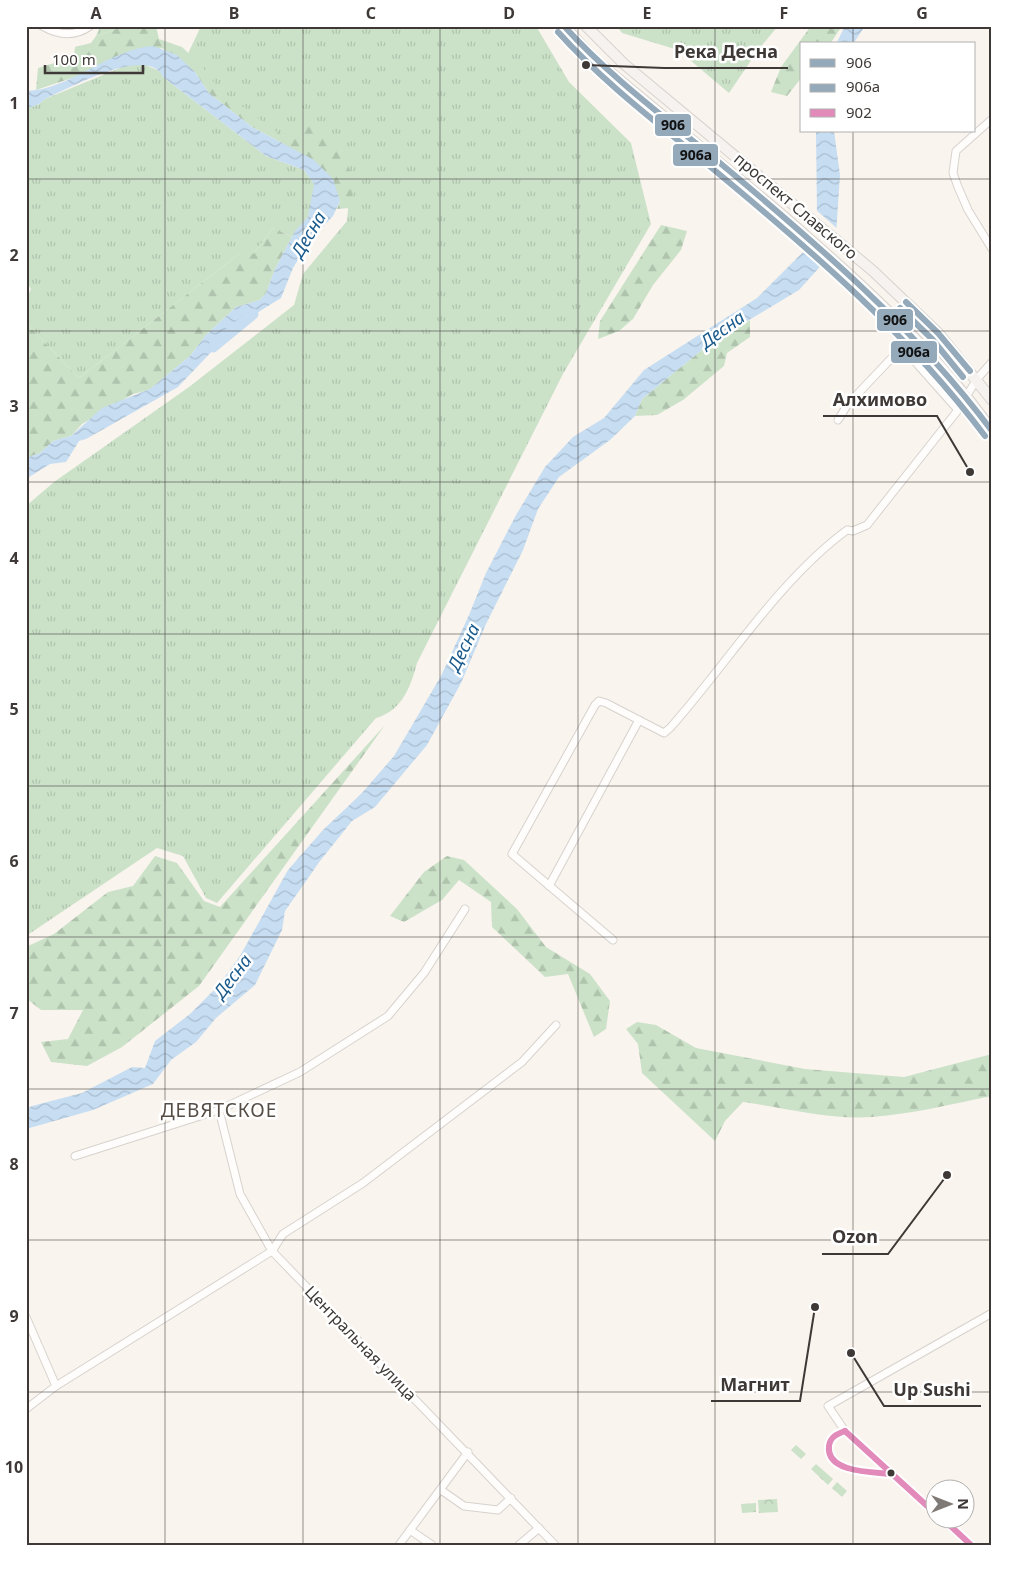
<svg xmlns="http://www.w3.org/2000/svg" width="1018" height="1571" viewBox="0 0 1018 1571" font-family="'Noto Sans',sans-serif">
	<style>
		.grass { fill: url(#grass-tufts) }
		.forest { fill: url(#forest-firs) }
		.park { fill: url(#park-crowns) }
		.water { fill: url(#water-waves) }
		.pier { fill: #faf4ee }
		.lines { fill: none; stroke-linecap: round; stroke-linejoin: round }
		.river { stroke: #c6ddf2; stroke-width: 11 }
		.street-casing { stroke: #d7d2cd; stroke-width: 9 }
		.secondary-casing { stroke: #d7d2cd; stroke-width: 12 }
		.street { stroke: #fefdfc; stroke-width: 7 }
		.secondary { stroke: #f6f2f0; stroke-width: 10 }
		.bus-1-casing { stroke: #fff; stroke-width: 10 }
		.bus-2-casing { stroke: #fff; stroke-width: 10 }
		.bus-3-casing { stroke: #fff; stroke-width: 10 }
		.bus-1 { stroke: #94a9b9; stroke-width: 6 }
		.bus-2 { stroke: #94a9b9; stroke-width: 6 }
		.bus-3 { stroke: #e28bbb; stroke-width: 6 }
		.grid { fill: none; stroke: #3e3936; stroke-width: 1; stroke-opacity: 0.55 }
		.bus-dot { fill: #3e3936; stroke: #fff; stroke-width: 2 }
		.labels { text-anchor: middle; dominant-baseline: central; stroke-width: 5; stroke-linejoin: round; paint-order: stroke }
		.street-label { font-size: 16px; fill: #3e3936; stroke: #fff }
		.water-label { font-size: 18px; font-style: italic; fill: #1a5b8d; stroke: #fff }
		.quarter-label { font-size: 19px; letter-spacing: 1px; fill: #564e46; stroke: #fff }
		.leader { fill: none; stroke: #3e3936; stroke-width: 2 }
		.callout-dot { fill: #3e3936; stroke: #fff; stroke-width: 2 }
		.callout-label { font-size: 18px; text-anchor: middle; font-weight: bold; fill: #3e3936; stroke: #fff; stroke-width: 5; stroke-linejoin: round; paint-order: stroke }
		.line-badge { stroke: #fff; stroke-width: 2 }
		.pale-badge-label { font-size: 14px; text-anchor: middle; font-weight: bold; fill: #111 }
		.neatline { fill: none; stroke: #3e3936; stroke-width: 2 }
		.grid-label { font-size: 16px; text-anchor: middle; font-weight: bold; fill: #3e3936 }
	</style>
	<defs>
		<pattern id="grass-tufts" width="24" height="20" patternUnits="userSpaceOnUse" patternTransform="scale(1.25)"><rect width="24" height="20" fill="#cbe2c9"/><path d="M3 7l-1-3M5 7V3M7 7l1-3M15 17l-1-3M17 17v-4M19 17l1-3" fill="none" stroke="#afc3ad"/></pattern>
		<pattern id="forest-firs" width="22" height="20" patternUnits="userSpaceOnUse" patternTransform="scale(1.25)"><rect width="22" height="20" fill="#cbe2c9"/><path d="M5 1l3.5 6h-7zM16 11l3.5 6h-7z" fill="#afc3ad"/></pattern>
		<pattern id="park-crowns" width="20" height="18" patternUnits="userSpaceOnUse" patternTransform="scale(1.25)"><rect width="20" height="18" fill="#cbe2c9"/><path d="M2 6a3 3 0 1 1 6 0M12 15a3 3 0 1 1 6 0" fill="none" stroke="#afc3ad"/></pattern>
		<pattern id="water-waves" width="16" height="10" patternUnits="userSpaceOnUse" patternTransform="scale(1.25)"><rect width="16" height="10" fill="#c6ddf2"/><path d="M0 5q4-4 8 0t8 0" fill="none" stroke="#abbed0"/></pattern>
	</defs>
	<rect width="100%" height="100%" fill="#faf4ee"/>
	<g class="grass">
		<polygon points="100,26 125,26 96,36"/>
		<path d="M201,26H536L569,82L631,143L651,224L563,374L417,663C411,686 402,711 376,718L217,903L206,898L183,856L157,848L26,936V506L54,482L189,387L294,305L303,274L347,221L350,186L282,144L185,60Z"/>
		<polygon points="617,26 778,26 758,50 729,93 678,50 622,33"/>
		<polygon points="143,64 160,71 163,77 266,156 304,170 314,184 314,192 308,217 292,237 273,228 253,254 239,254 79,378 26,323 26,299 31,289 26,281 26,109 39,104 45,99 127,65"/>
	</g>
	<g class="forest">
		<polygon points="125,26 156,26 159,39 182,47 200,64 218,88 275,131 283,135 304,120 337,142 344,153 354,182 351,208 337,209 340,201 314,160 252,127 209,93 195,72 162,48 36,90 38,68 74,57 75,47 91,43 96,36"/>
		<polygon points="811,26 842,26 830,44 802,44 802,77 787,96 771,92 781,67"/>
		<polygon points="661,225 687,231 681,250 653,285 633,319 619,331 598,339 600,321"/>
		<polygon points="273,228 292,237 275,269 266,293 260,300 236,307 206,335 190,356 149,390 133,394 82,424 71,436 53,441 40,453 26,458 26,323 79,378 239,254 253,254"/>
		<polygon points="750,320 750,337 727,353 724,366 683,400 657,415 635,416 642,399 709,344"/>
		<polygon points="385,725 199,986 122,1047 87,1066 51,1062 41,1042 68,1039 83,1010 41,1010 26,998 26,947 54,934 108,892 133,886 155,856 177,863 204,901 220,907"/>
		<polygon points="447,856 464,860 517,909 546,947 590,974 610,1001 606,1029 594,1037 568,974 545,977 492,927 491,902 459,880 442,900 404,922 390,916 424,872"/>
		<path d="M637,1022L656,1025L696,1048L805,1069L904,1077L992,1054V1096C952,1104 912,1114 872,1117C830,1120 785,1108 743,1102L725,1121L715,1141L642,1073L638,1044L626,1029Z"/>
	</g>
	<g class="park">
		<polygon points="796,1445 806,1454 801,1459 791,1450"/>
		<polygon points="816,1464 833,1479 828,1485 811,1469"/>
		<polygon points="837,1482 847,1491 842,1497 832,1488"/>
		<polygon points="777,1499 778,1512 759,1513 758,1500"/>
		<polygon points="756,1503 756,1512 742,1513 741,1504"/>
	</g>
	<g class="water">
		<polygon points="845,26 865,26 853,44 836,44"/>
		<path d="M153,46L177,55L195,72L209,93L252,127L314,160L333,179L340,201L333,216L310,240L293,268L281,298L236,326L178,387L86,439L79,441L66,462L50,464L26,479V458L40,453L53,441L71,436L102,408L150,389L190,356L206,335L236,307L260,300L266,293L275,269L295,231L308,217L314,184L304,170L266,156L163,77C148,44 68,89 45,99L39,104L26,109V91C70,90 109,49 153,46Z"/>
		<polygon points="816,131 834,131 840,175 835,250 799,290 709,344 642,399 635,416 610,440 559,477 538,509 523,550 486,624 461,683 427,745 375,807 352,821 320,861 285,911 282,930 255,985 216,1018 196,1042 171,1060 153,1084 93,1110 26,1129 26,1109 32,1106 82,1093 132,1067 145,1068 155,1041 190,1014 218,986 240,956 288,870 323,830 362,793 394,756 441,676 469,615 486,573 516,515 545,467 573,437 604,418 644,370 757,298 809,246 817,215"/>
	</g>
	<polygon class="pier" points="815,209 839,230 837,251 825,264 805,247"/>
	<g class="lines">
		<polyline class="river" points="213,347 253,314"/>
		<defs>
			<g id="street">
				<path d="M42,26C58,35 75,37 90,26"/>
				<polyline points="992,119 956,151 953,173 958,187 968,210 992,249"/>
				<polyline points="838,420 848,404 902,347 958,410"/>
				<polyline points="549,886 639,720"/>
				<path d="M613,940L512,854L595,705L599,701L606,703L664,733L670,728C727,664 778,581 847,530L853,531L867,525L958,410L977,379L992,362"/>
				<polyline points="219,1110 240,1194 272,1251 555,1545"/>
				<polyline points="75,1156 219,1110 300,1072 388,1016 424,973 465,909"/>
				<polyline points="26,1317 56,1386 272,1251 283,1234 363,1183 522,1062 556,1025"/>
				<polyline points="26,1409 56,1386"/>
				<polyline points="441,1490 464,1506 498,1510 511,1498"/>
				<polyline points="936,1514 845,1431 828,1406 992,1313"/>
				<polyline points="941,1518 971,1545"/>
				<polyline points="410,1530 432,1545"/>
				<polyline points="399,1545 468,1452"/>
				<polyline points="519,1545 539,1528"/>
			</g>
			<g id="secondary">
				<path d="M564,26L593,58C656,110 719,162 782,215C858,281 933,348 992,431"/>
				<polyline points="586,26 624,64 873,271 938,333 992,400"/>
			</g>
		</defs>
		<use href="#street" class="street-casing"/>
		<use href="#secondary" class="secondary-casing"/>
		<use href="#street" class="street"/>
		<use href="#secondary" class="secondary"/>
		<defs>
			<g id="bus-1">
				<path d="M564,26C611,78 667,119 720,163C818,245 915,328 992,431"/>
				<polyline points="906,302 938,333 970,371"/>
			</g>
			<g id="bus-2">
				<path d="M558,32C604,83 660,125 713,169C812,251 908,334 985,436"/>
				<polyline points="900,308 932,339 963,377"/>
			</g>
			<g id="bus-3">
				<polyline points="845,1431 936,1514"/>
				<path d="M845,1431C837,1434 830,1437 829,1446C826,1473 873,1472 891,1474"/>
				<polyline points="942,1518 971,1545"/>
			</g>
		</defs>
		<use href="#bus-1" class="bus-1-casing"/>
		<use href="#bus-2" class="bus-2-casing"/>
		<use href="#bus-3" class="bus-3-casing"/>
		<use href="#bus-1" class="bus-1"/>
		<use href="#bus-2" class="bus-2"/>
		<use href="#bus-3" class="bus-3"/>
	</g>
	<path class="grid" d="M165,26V1545M303,26V1545M440,26V1545M578,26V1545M715,26V1545M853,26V44M853,131V1545M26,179H992M26,331H992M26,482H992M26,634H992M26,786H992M26,937H992M26,1089H992M26,1240H992M26,1392H992"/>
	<circle class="bus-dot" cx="891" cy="1473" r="4.5"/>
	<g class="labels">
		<g class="street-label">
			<text transform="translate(796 206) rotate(40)">проспект Славского</text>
			<text transform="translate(361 1343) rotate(46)">Центральная улица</text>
		</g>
		<g class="water-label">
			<text transform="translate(308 234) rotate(-59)">Десна</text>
			<text transform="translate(722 329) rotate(-36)">Десна</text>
			<text transform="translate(463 647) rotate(-64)">Десна</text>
			<text transform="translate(232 976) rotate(-53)">Десна</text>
		</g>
		<g class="quarter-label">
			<text x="219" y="1110">ДЕВЯТСКОЕ</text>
		</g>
	</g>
	<path class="leader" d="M586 65L664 68H788M970 472L937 416H823M947 1175L888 1254H822M815 1307L800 1401H711M851 1353L884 1406H981"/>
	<g class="callout-dot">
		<circle cx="586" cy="65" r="5"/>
		<circle cx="970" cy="472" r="5"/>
		<circle cx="947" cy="1175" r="5"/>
		<circle cx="815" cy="1307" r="5"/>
		<circle cx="851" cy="1353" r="5"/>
	</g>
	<g class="callout-label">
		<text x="726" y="58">Река Десна</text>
		<text x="880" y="406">Алхимово</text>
		<text x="855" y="1243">Ozon</text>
		<text x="755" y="1391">Магнит</text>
		<text x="932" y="1396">Up Sushi</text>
	</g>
	<g class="line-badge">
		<rect x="654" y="113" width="38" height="24" rx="5" fill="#94a9b9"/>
		<rect x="672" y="143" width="47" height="24" rx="5" fill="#94a9b9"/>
		<rect x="876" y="308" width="38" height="24" rx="5" fill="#94a9b9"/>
		<rect x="890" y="340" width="48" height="24" rx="5" fill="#94a9b9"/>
	</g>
	<g class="pale-badge-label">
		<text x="673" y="130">906</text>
		<text x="696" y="160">906а</text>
		<text x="895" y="325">906</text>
		<text x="914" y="357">906а</text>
	</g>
	<rect width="1018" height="1571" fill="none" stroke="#ffffff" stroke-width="55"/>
	<rect x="800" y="42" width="175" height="90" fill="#ffffff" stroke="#b2b0af"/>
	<rect x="810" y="59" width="25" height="8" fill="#94a9b9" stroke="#b2b0af"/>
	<text x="846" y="68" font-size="15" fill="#3e3936">906</text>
	<rect x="810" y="84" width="25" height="8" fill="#94a9b9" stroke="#b2b0af"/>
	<text x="846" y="92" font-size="15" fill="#3e3936">906а</text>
	<rect x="810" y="109" width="25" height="8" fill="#e28bbb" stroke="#b2b0af"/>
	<text x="846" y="118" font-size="15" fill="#3e3936">902</text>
	<g transform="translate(950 1504) rotate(90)"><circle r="24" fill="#ffffff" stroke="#b2b0af"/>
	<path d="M0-4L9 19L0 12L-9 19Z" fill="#807a76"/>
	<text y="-8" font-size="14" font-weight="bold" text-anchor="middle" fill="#3e3936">N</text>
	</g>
	<path d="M45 65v8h98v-8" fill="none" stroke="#3e3936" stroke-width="2.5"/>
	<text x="52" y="65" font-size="15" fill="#3e3936" stroke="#ffffff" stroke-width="4" paint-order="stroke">100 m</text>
	<rect x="28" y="28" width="962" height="1516" class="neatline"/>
	<g class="grid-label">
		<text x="96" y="19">A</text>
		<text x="234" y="19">B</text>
		<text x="371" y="19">C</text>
		<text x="509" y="19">D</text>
		<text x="647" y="19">E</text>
		<text x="784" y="19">F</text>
		<text x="922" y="19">G</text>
		<text x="14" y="109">1</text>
		<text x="14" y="261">2</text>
		<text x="14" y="412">3</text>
		<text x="14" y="564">4</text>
		<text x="14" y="715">5</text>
		<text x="14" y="867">6</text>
		<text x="14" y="1019">7</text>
		<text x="14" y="1170">8</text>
		<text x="14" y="1322">9</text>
		<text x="14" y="1473">10</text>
	</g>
</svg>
